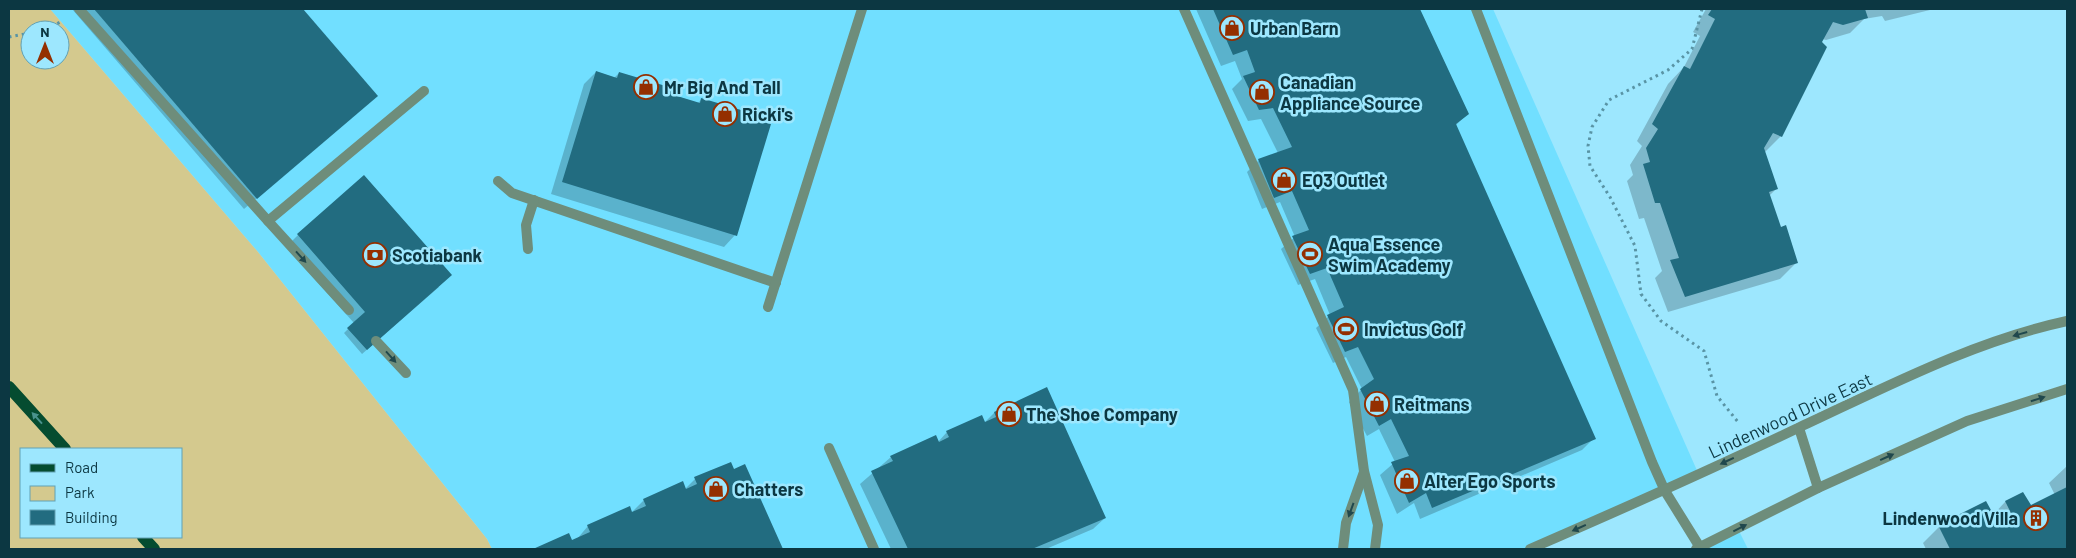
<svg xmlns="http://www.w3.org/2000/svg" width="2076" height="558" viewBox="0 0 2076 558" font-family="Barlow,sans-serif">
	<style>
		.built { fill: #71dfff }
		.green { fill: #d4c98e; fill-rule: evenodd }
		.shadow { fill: #0003 }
		.building { fill: #226c80 }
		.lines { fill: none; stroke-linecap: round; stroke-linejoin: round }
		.path { stroke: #5994a5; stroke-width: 3; stroke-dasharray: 2.5 4; stroke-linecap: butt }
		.service { stroke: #6e8d7b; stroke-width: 10 }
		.tertiary { stroke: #6e8d7b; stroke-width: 10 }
		.primary { stroke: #054c30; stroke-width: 12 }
		.oneway { fill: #20484d }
		.oneway2 { fill: #49928d }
		.labels { text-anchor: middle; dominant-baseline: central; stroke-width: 5; stroke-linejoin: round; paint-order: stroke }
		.poi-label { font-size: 18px; font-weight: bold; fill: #0c3742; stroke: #9de7fe; text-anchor: start }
		.street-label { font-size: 18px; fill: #0c3742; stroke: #9de7fe }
	</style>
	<rect width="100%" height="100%" fill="#9de7fe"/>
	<g class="built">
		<polygon points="50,9 1493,9 1699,475 1530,549 492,549 487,539 258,252"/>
		<polygon points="1738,529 1748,549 1696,549"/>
	</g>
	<path class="green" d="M9,9H50L258,252L487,539L492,549H9ZM30,30H60V60H30ZM21,449H181V537H21Z"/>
	<g class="shadow">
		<polygon points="72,9 302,9 376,96 244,209"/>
		<polygon points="1196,9 1419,9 1467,114 1455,126 1594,438 1582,450 1420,519 1414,503 1397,514 1380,475 1395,462 1379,429 1367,436 1349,402 1362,389 1346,357 1333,363 1316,328 1330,315 1315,279 1298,285 1281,249 1295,237 1280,202 1262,209 1247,172 1259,160 1278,153 1261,119 1248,121 1232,89 1242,79 1235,61 1221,66"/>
		<polygon points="1706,9 1934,9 1885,21 1882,16 1864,19 1850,33 1826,40 1822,39 1781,136 1764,153 1776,189 1769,196 1780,229 1796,263 1780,279 1668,312 1655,278 1662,271 1644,218 1639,219 1627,181 1633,175 1630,165 1642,146 1637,141 1668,84 1684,67 1700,36 1693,32"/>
		<polygon points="596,72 614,78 619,73 676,96 698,103 702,99 735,235 724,247 551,194 584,84"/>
		<polygon points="298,235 439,287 362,354 344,333 354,323 286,247"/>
		<polygon points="1047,389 1105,518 1093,529 1046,549 891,549 860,484 891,457 938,442 947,432 984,423 994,413"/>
		<polygon points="744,466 782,549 536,549 569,535 571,541 577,539 588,526 631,513 644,500 685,489 695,479 733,471"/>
		<polygon points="2067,466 2067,549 1926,549 1923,543 1939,527 1992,516 2005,502 2023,493 2030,506 2055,495 2049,483"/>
	</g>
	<g class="building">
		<polygon points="94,9 303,9 378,96 257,199"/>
		<polygon points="1213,9 1420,9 1469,114 1456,124 1596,439 1432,508 1426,493 1409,503 1391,462 1409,456 1391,419 1379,426 1360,389 1374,379 1358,347 1345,352 1327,315 1344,307 1327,268 1310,274 1292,236 1309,230 1292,191 1274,198 1258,159 1292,147 1273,108 1259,110 1243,76 1255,72 1247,50 1233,55"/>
		<polygon points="1712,9 1865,9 1868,18 1843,25 1833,22 1822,42 1827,47 1782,137 1773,133 1764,148 1778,189 1769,192 1781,227 1786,225 1798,263 1685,297 1670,260 1679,258 1660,203 1655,203 1643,164 1650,162 1646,148 1658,129 1652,124 1684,66 1690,69 1715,19 1708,15"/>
		<polygon points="596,71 617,78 619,72 679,90 677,96 700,103 701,98 751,113 749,118 771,124 737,236 562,182"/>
		<polygon points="364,175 452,275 367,350 347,328 365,312 297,234"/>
		<polygon points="1047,387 1106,518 1032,549 908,549 871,471 893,461 890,456 936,435 939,442 949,437 946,431 982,415 985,422 996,417 994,412"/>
		<polygon points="731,462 734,469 745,464 783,549 533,549 569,533 572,540 590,532 587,525 630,506 632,512 646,506 643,499 683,481 686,489 697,484 694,477"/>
		<polygon points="2067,487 2067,549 1950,549 1938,525 1986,501 1997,521 2012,515 2005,501 2023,492 2031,505"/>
	</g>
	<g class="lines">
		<g class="path">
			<polyline points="1702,9 1692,49 1668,70 1609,100 1592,127 1588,146 1590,166 1610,197 1635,246 1641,294 1661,321 1704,351 1717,396 1738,422"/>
			<polyline points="46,30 62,21"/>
			<polyline points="9,37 30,33"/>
		</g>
		<g class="service">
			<polyline points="79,9 268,221 424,91"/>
			<polyline points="1184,9 1353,390 1364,471 1378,525 1375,549"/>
			<polyline points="1476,9 1652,462 1665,491 1701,549"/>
			<polyline points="498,181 512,193 776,283"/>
			<polyline points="268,221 349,310"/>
			<polyline points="528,249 526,225 534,200"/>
			<polyline points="768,307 862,9"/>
			<polyline points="376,341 406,373"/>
			<polyline points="1799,428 1818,488"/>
			<polyline points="829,448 874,549"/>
			<polyline points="1343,549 1346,523 1364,472"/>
		</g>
		<g class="tertiary">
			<path d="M1530,549C1620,510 1710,470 1800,427C1886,387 1974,341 2067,321"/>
			<polyline points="1696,549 1818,488 1967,421 2067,389"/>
		</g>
		<g class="primary">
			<polyline points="9,387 65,449"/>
			<polyline points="143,537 154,549"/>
		</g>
	</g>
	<defs><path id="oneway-solid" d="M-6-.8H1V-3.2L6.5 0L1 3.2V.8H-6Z" transform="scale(1.25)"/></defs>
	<g class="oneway">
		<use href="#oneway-solid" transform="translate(301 257) rotate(48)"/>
		<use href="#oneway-solid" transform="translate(2020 334) rotate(164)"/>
		<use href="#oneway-solid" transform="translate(391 357) rotate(48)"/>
		<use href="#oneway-solid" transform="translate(2038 399) rotate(-17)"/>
		<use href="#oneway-solid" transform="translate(1887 457) rotate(-24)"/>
		<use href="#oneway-solid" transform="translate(1727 461) rotate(155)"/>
		<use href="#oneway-solid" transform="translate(1351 510) rotate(110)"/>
		<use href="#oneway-solid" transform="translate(1579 528) rotate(156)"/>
		<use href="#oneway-solid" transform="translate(1740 528) rotate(-27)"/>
	</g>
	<use class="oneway2" href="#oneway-solid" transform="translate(37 418) rotate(-132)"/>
	<defs>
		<symbol id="shop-ring" viewBox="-11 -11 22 22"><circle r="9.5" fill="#9de7fe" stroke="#942f00" stroke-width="1.5"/><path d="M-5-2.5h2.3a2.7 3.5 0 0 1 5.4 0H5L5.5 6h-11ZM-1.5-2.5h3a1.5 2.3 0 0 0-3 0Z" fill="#942f00"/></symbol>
		<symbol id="stadium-ring" viewBox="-11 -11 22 22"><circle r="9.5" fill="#9de7fe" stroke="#942f00" stroke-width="1.5"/><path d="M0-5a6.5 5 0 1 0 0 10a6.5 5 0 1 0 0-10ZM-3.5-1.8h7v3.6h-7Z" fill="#942f00"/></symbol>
		<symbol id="bank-ring" viewBox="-11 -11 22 22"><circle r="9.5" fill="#9de7fe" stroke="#942f00" stroke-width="1.5"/><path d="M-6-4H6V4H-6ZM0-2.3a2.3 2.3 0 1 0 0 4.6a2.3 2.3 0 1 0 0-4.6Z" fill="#942f00"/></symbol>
		<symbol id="building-ring" viewBox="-11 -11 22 22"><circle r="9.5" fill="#9de7fe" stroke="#942f00" stroke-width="1.5"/><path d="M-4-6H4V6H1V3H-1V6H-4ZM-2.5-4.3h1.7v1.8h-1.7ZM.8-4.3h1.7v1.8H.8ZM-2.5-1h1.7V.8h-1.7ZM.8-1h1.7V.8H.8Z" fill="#942f00"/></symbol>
	</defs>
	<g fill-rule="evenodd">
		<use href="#shop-ring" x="1218" y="14" width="28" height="28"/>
		<use href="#shop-ring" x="632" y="73" width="28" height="28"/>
		<use href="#shop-ring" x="1248" y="78" width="28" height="28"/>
		<use href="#shop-ring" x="711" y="100" width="28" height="28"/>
		<use href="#shop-ring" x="1270" y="166" width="28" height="28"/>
		<use href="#stadium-ring" x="1296" y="240" width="28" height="28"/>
		<use href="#bank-ring" x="361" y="241" width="28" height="28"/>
		<use href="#stadium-ring" x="1332" y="315" width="28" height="28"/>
		<use href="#shop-ring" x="1363" y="390" width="28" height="28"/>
		<use href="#shop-ring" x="995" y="400" width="28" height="28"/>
		<use href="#shop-ring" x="1393" y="467" width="28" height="28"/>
		<use href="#shop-ring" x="702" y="475" width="28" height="28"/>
		<use href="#building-ring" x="2022" y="504" width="28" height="28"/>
	</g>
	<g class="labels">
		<g class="poi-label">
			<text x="1250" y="28">Urban Barn</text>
			<text x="1280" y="82">Canadian<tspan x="1280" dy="21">Appliance Source</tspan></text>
			<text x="664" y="87">Mr Big And Tall</text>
			<text x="742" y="114">Ricki's</text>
			<text x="1302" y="180">EQ3 Outlet</text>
			<text x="1328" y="244">Aqua Essence<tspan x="1328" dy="21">Swim Academy</tspan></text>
			<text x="392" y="255">Scotiabank</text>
			<text x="1364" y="329">Invictus Golf</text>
			<text x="1394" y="404">Reitmans</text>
			<text x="1026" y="414">The Shoe Company</text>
			<text x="1424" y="481">Alter Ego Sports</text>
			<text x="734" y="489">Chatters</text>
			<text x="2018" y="518" text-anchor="end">Lindenwood Villa</text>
		</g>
		<g class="street-label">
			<text transform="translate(1790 415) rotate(-25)">Lindenwood Drive East</text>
		</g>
	</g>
	<rect width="2076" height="558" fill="none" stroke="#0c3742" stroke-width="20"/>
	<rect x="20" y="448" width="162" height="90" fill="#9de7fe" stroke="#63a1b3"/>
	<rect x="30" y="464" width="25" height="8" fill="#054c30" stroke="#63a1b3"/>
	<text x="65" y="473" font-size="15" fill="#0c3742">Road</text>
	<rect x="30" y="486" width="25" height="15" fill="#d4c98e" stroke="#63a1b3"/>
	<text x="65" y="498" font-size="15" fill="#0c3742">Park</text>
	<rect x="30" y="510" width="25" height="15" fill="#226c80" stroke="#63a1b3"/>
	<text x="65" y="523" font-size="15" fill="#0c3742">Building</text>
	<g transform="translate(45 45)"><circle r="24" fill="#9de7fe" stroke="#63a1b3"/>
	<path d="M0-4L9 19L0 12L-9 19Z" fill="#942f00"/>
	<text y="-8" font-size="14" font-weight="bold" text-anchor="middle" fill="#0c3742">N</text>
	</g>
</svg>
